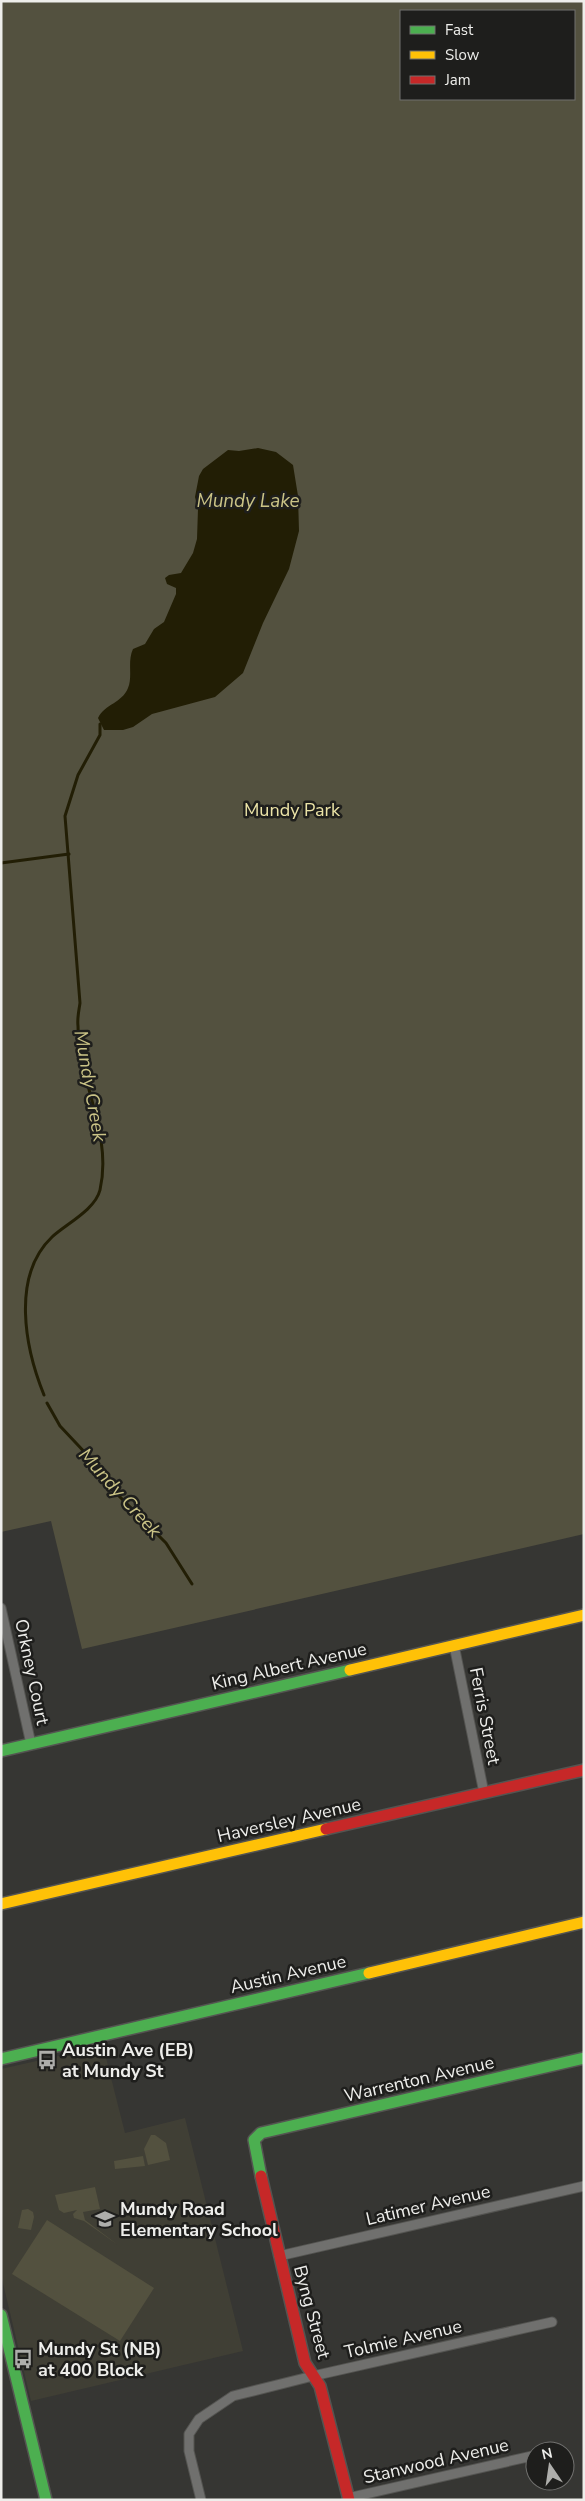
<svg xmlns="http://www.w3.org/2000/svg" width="585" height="2501" viewBox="0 0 585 2501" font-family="'Nunito Sans',sans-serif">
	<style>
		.built { fill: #403f35 }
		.green { fill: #53513f; fill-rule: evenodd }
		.water { fill: #221e05 }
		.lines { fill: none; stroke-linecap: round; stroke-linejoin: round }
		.stream { stroke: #221e05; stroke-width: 3 }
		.street-casing { stroke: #545451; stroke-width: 11 }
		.fast-casing { stroke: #545451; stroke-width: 14 }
		.slow-casing { stroke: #545451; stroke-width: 14 }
		.jam-casing { stroke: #545451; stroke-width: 14 }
		.street { stroke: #70706e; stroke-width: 9 }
		.fast { stroke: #4caf50; stroke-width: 11 }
		.slow { stroke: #ffc107; stroke-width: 11 }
		.jam { stroke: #c62828; stroke-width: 11 }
		.labels { text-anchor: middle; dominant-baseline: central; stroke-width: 5; stroke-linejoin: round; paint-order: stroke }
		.park-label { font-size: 18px; fill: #ece4a7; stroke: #1e1e1c }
		.street-label { font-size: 18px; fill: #eeeeeb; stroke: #1e1e1c }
		.poi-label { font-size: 18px; font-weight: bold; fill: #eeeeeb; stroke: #1e1e1c; text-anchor: start }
		.water-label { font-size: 19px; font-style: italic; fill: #cac386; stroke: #1e1e1c }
	</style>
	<rect width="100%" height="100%" fill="#363633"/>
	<polygon class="built" points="103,2046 125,2133 185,2118 243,2351 31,2401 1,2275 1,2069"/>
	<g class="green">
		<path d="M1,1H584V1534L82,1649L51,1521L1,1532ZM401,11H574V99H401Z"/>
		<polygon points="151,2135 155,2135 166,2143 170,2160 148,2165 144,2149"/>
		<polygon points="143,2156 145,2166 115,2169 114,2161"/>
		<polygon points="95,2187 100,2209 83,2212 85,2220 118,2245 84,2221 74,2218 73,2214 77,2210 64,2213 59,2210 55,2195"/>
		<polygon points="28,2209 33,2212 34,2217 31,2230 18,2228 22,2210"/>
		<polygon points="47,2220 154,2288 120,2341 12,2274"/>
	</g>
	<path class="water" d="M258,448L276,452L293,465L298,496L299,531L289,569L263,623L243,673L215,697L152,714L133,727L123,730H104L98,718C105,704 122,703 128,688C133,676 127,662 133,649L145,644L154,629L164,622L176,594V588L167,584L165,578L169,575L181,573L193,553L197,539L198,509L195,497L199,476L203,469L228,450L239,451Z"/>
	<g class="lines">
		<g class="stream">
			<polyline points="1,863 69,854"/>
			<path d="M44,1395C25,1348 11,1276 52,1237C66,1224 95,1210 100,1190C113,1134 78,1081 78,1026C77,1018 79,1010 80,1003L65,816L78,775L100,735V724"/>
			<polyline points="47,1403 60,1426 107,1476 119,1496 166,1543 192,1584"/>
		</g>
		<defs>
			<g id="street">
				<polyline points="1,1608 31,1744"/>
				<polyline points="454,1645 484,1793"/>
				<polyline points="279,2256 584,2186"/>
				<polyline points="348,2498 532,2456"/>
				<polyline points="201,2500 189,2451 189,2434 199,2419 233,2396 313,2376 552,2322"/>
			</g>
			<g id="fast">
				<polyline points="1,1751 350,1670"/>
				<polyline points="1,2059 369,1973"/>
				<polyline points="261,2176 254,2140 261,2133 584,2058"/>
				<polyline points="1,2315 46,2500"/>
			</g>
			<g id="slow">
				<polyline points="350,1670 584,1615"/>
				<polyline points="1,1904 326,1829"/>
				<polyline points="369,1973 584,1922"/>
			</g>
			<g id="jam">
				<polyline points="326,1829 584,1770"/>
				<polyline points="261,2176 305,2363 320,2386 349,2500"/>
			</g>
		</defs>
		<use href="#street" class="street-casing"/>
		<use href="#fast" class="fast-casing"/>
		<use href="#slow" class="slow-casing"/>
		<use href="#jam" class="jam-casing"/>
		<use href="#street" class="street"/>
		<use href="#fast" class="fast"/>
		<use href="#slow" class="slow"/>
		<use href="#jam" class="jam"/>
	</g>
	<defs>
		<symbol id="bus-bare" viewBox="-9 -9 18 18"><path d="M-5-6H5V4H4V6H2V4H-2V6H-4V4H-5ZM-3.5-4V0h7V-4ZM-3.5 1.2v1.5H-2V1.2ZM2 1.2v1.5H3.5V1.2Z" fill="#aeaeab" stroke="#1e1e1c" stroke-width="2.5" paint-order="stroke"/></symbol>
		<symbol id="school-bare" viewBox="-9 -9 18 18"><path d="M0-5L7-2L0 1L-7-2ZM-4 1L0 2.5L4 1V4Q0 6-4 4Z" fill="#aeaeab" stroke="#1e1e1c" stroke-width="2.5" paint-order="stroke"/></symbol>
	</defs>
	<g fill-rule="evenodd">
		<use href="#bus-bare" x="33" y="2046" width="28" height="28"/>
		<use href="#school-bare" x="91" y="2205" width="28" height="28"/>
		<use href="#bus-bare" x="9" y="2345" width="28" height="28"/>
	</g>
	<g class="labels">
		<g class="park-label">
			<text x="292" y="810">Mundy Park</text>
		</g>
		<g class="street-label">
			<text transform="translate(289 1666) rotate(-13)">King Albert Avenue</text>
			<text transform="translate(32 1672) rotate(78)">Orkney Court</text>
			<text transform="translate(485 1716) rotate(79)">Ferris Street</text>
			<text transform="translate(289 1820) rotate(-13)">Haversley Avenue</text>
			<text transform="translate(288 1974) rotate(-13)">Austin Avenue</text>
			<text transform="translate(419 2079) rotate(-13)">Warrenton Avenue</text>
			<text transform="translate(428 2205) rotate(-13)">Latimer Avenue</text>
			<text transform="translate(312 2312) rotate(75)">Byng Street</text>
			<text transform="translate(403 2339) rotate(-13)">Tolmie Avenue</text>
			<text transform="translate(436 2461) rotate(-13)">Stanwood Avenue</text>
		</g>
		<g class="poi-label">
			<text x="62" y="2050">Austin Ave (EB)<tspan x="62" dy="21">at Mundy St</tspan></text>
			<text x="120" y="2209">Mundy Road<tspan x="120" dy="21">Elementary School</tspan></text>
			<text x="38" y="2349">Mundy St (NB)<tspan x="38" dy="21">at 400 Block</tspan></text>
		</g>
		<g class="water-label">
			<text x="248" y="501">Mundy Lake</text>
			<text transform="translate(90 1086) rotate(80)">Mundy Creek</text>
			<text transform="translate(120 1493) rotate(48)">Mundy Creek</text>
		</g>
	</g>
	<rect width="585" height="2501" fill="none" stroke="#eeeeeb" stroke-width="5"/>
	<rect x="400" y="10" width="175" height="90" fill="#1e1e1c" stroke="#71716f"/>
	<rect x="410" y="26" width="25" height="8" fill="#4caf50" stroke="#71716f"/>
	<text x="445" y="35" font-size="15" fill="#eeeeeb">Fast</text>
	<rect x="410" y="51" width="25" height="8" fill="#ffc107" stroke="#71716f"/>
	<text x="445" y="60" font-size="15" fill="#eeeeeb">Slow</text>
	<rect x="410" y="76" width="25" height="8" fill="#c62828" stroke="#71716f"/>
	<text x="445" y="85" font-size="15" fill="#eeeeeb">Jam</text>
	<g transform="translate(550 2466) rotate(347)"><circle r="24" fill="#1e1e1c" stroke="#71716f"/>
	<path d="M0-4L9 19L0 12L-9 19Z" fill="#aeaeab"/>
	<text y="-8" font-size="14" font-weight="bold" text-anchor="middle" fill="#eeeeeb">N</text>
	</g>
</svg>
